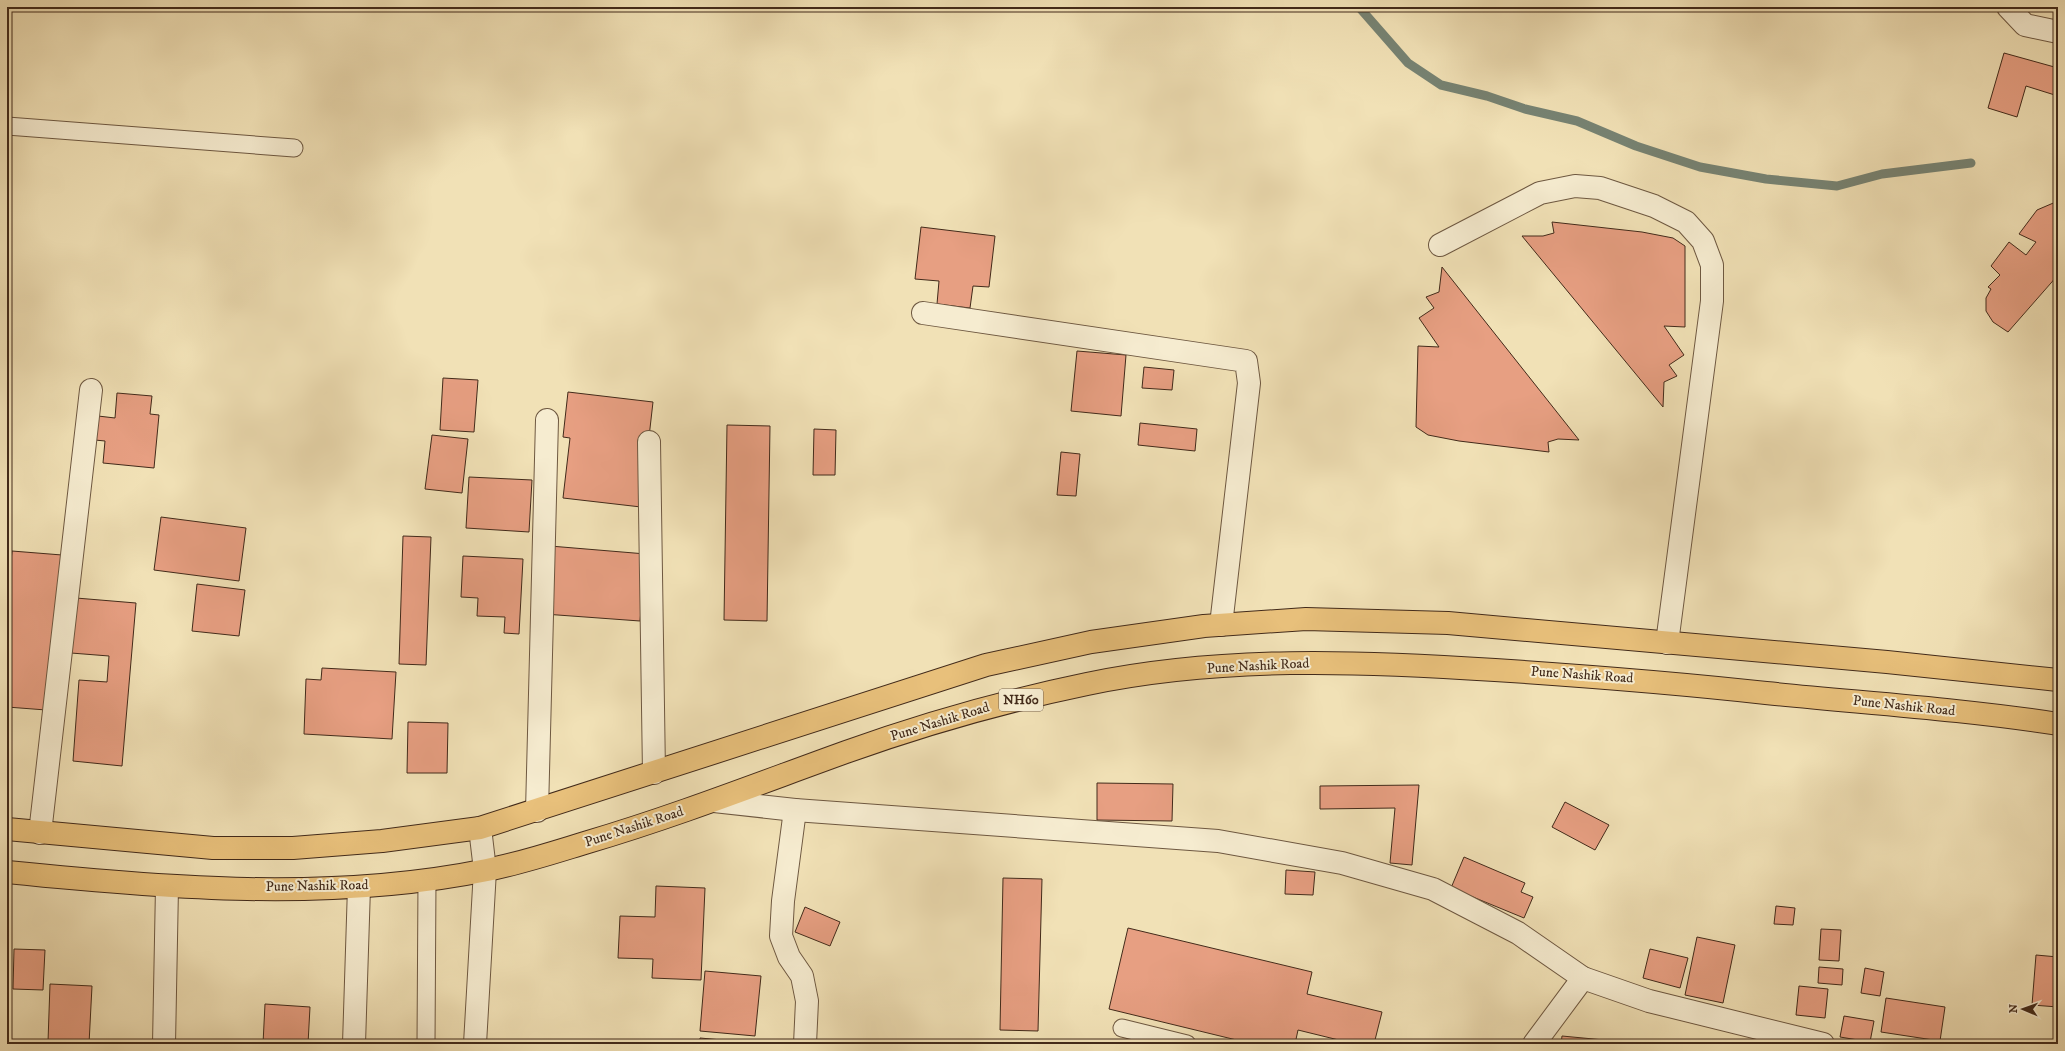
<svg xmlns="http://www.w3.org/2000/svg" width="2065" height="1051" viewBox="0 0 2065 1051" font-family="'IM FELL DW Pica',serif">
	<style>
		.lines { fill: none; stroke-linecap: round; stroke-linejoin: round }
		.stream { stroke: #778373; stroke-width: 9 }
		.building { fill: #e79f82; stroke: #422a1a }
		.lane-casing { stroke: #6e5841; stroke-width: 19 }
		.street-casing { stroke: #6e5841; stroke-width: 24 }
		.highway-casing { stroke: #422a1a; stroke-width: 24 }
		.lane { stroke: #f6ecd0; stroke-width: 17 }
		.street { stroke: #f6ecd0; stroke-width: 22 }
		.highway { stroke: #e8c07b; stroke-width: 22 }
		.labels { text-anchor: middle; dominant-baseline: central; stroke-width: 4; stroke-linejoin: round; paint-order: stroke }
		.shield { fill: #f6ecd0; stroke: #786451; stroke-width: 1 }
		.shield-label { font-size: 13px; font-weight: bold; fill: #422a1a }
		.street-label { font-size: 14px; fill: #422a1a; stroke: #f6ecd0 }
	</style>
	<rect width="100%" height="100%" fill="#f1e1b6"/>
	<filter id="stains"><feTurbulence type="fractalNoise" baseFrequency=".005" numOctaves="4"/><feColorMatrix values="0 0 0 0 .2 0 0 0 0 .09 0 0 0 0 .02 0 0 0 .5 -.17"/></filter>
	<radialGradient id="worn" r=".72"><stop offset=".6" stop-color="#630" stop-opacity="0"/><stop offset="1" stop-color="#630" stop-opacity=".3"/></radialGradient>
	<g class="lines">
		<polyline class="stream" points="1359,7 1408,63 1441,85 1487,96 1525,109 1577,121 1636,146 1700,167 1766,179 1837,186 1882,174 1971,163"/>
	</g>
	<g class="building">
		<polygon points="2004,53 2058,68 2058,96 2026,86 2017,117 1988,108"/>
		<polygon points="2058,201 2058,275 2008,332 1993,322 1986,311 1986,298 1991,289 1988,287 2000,275 1991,266 2009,242 2026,255 2036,242 2019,234 2037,210"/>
		<polygon points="1552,222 1642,232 1673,238 1685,246 1685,327 1664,326 1684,355 1669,365 1677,376 1664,382 1663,407 1522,236 1543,236 1554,233"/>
		<polygon points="921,227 995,236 989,287 973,286 970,308 937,304 939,281 915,279"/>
		<polygon points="1442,267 1579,440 1558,439 1548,442 1549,452 1459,441 1428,435 1416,427 1418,346 1439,347 1419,318 1434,308 1426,297 1439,292"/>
		<polygon points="1077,351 1126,355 1121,416 1071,411"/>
		<polygon points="1144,367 1174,370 1172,390 1142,388"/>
		<polygon points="443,378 478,380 474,432 440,430"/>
		<polygon points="568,392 653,402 641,507 563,498 570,438 563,437"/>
		<polygon points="117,393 152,396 150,414 159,415 154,468 103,463 105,441 95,440 98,416 115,418"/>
		<polygon points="1140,423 1197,429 1195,451 1138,445"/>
		<polygon points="727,425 770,426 767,621 724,620"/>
		<polygon points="814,429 836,430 835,475 813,475"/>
		<polygon points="432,435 468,439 462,493 425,489"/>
		<polygon points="1061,452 1080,454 1076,496 1057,495"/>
		<polygon points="469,477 532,480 529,532 466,528"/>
		<polygon points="161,517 246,528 239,581 154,570"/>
		<polygon points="403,536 431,537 426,665 399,664"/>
		<polygon points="550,546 646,554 640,621 544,614"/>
		<polygon points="12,551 62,555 46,710 7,707 7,600"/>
		<polygon points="463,556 523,559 519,634 504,633 505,617 477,616 478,598 461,597"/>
		<polygon points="197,584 245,590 239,636 192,631"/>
		<polygon points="76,598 136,603 122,766 73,761 79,680 107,682 109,656 71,653"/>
		<polygon points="322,668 396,672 392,739 304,734 306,679 321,680"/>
		<polygon points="408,722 448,723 447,773 407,773"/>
		<polygon points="1097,783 1173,784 1172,821 1097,820"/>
		<polygon points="1419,785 1412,865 1390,863 1395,808 1320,809 1320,786"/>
		<polygon points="1565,802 1609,825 1595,850 1552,827"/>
		<polygon points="1464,857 1525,883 1521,892 1533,897 1524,918 1451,888"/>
		<polygon points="1286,870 1315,872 1313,895 1285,894"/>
		<polygon points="1003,878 1042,879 1038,1031 1000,1030"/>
		<polygon points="656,886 705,888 701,980 652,978 653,959 618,958 620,916 655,917"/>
		<polygon points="1776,906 1795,908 1793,925 1774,924"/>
		<polygon points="805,907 840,922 830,946 795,932"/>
		<polygon points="1128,928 1312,972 1307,994 1382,1012 1374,1044 1355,1044 1298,1030 1295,1044 1253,1044 1109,1009"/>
		<polygon points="1821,929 1841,930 1839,961 1819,960"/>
		<polygon points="1697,937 1735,945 1723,1003 1685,995"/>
		<polygon points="14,949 45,950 43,990 13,989"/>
		<polygon points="1650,949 1688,958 1680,988 1643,978"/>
		<polygon points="2036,955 2058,957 2058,1007 2032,1005"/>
		<polygon points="1819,967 1843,969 1842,985 1818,983"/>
		<polygon points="1865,968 1884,972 1880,996 1861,993"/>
		<polygon points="705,971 761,976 755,1036 700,1031"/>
		<polygon points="50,984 92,986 89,1044 48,1042"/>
		<polygon points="1799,986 1828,989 1825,1018 1796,1015"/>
		<polygon points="1886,998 1945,1007 1940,1041 1881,1032"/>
		<polygon points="265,1004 310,1007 308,1044 263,1044"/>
		<polygon points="1844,1016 1874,1021 1870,1042 1840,1037"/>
		<polygon points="1562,1036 1604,1040 1603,1044 1561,1044"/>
		<polygon points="700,1038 755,1043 755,1044 700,1044"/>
	</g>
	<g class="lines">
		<defs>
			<g id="lane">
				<polyline points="7,126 294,148"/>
				<polyline points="1122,1028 1187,1044"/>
				<polyline points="426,1044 427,880"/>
			</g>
			<g id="street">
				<polyline points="2008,7 2025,25 2058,32"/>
				<polyline points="1440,245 1540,193 1575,186 1600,188 1654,206 1686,222 1703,241 1712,265 1712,301 1667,643"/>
				<polyline points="923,313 1246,361 1249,383 1221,625"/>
				<polyline points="649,442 654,773"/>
				<polyline points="714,801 795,810 1218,841 1342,863 1433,889 1518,933 1583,978 1649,1001 1823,1044"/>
				<polyline points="795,810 783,901 781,936 789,957 802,976 807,1001 805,1044"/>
				<polyline points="537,811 547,420"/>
				<polyline points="40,833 91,390"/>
				<polyline points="164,1044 167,887"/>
				<polyline points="354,1044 359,887"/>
				<polyline points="475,1044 485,870 480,828"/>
				<polyline points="1534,1044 1583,978"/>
			</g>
			<g id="highway">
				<polyline points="7,829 213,848 293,848 382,841 480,828 986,665 1091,642 1204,626 1306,619 1448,623 1887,662 2058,680"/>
				<path d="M7,872C165,888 330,902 487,870C522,863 555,852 588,842C676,816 760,783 846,752C924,724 1005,701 1087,684C1221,656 1359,661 1495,670C1586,676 1676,683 1766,693C1863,703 1961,709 2058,724"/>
			</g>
		</defs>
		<use href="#lane" class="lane-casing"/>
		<use href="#street" class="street-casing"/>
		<use href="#highway" class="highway-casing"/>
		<use href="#lane" class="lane"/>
		<use href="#street" class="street"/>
		<use href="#highway" class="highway"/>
	</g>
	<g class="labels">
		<rect class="shield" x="999" y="689" width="44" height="22" rx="3"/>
		<g class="shield-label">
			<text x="1021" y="700">NH60</text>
		</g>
		<g class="street-label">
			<text transform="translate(1258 666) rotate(-3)">Pune Nashik Road</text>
			<text transform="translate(1582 675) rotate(4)">Pune Nashik Road</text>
			<text transform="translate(1904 706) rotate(6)">Pune Nashik Road</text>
			<text transform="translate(940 722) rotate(-17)">Pune Nashik Road</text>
			<text transform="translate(634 827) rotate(-18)">Pune Nashik Road</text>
			<text transform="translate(317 886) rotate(-1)">Pune Nashik Road</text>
		</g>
	</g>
	<rect width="2065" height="1051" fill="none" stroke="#f1e1b6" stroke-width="24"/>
	<rect x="8" y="8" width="2049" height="1035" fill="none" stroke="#422a1a" stroke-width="2"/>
	<rect x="12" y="12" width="2041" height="1027" fill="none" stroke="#422a1a"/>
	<g transform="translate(2023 1009) rotate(272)" stroke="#f6ecd0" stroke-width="3" paint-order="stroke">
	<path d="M0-3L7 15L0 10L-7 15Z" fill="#422a1a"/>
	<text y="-6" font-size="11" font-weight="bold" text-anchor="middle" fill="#422a1a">N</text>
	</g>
	<rect width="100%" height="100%" filter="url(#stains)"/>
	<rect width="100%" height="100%" fill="url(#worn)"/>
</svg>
